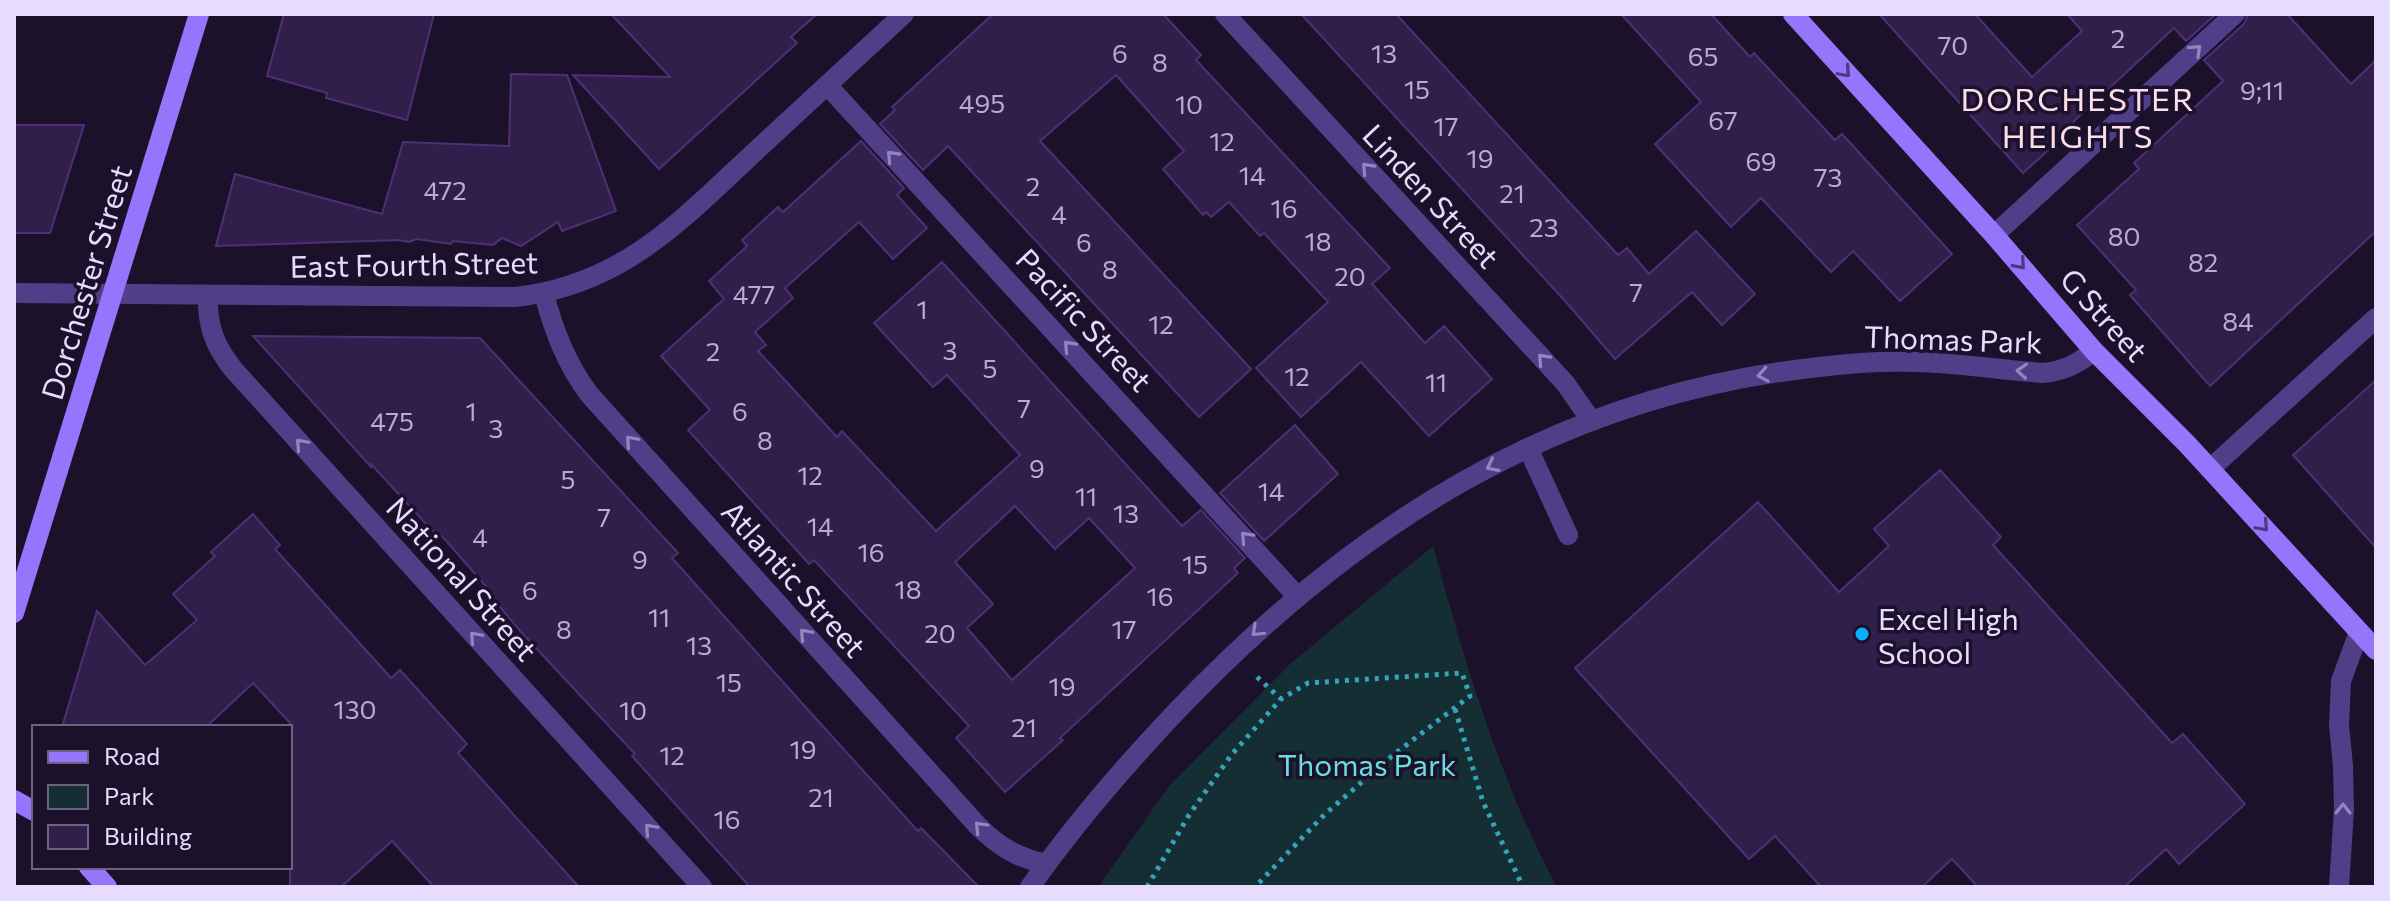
<svg xmlns="http://www.w3.org/2000/svg" width="2390" height="901" viewBox="0 0 2390 901" font-family="Commissioner,sans-serif">
	<style>
		.green { fill: #152e34 }
		.building { fill: #311e4b; stroke: #4e3076; stroke-width: 2; fill-rule: evenodd }
		.lines { fill: none; stroke-linecap: round; stroke-linejoin: round }
		.path { stroke: #33a4ba; stroke-width: 5; stroke-dasharray: 4 6; stroke-linecap: butt }
		.lane { stroke: #513e88; stroke-width: 20 }
		.street { stroke: #513e88; stroke-width: 20 }
		.secondary { stroke: #9675fc; stroke-width: 20 }
		.oneway { stroke: #9485bd }
		.oneway2 { stroke: #4c397e }
		.poi-dot { fill: #0cadf9; stroke: #1b112a; stroke-width: 3 }
		.labels { text-anchor: middle; dominant-baseline: central; stroke-width: 7; stroke-linejoin: round; paint-order: stroke }
		.number-label { font-size: 26px; fill: #baacd1 }
		.street-label { font-size: 30px; fill: #e7dbfe; stroke: #1b112a }
		.poi-label { font-size: 30px; fill: #e7dbfe; stroke: #1b112a; text-anchor: start }
		.park-label { font-size: 30px; fill: #67dedb; stroke: #1b112a }
		.neighbourhood-label { font-size: 32px; letter-spacing: 2px; fill: #feddeb; stroke: #1b112a }
	</style>
	<rect width="100%" height="100%" fill="#1b112a"/>
	<path class="green" d="M1433,546C1465,663 1499,779 1557,887H1098L1169,786L1291,663Z"/>
	<g class="building">
		<polygon points="284,14 434,14 407,120 326,98 327,93 267,76"/>
		<polygon points="611,14 817,14 791,37 797,43 659,169 573,75 670,77"/>
		<polygon points="993,14 1163,14 1201,55 1196,60 1390,268 1372,284 1425,343 1444,326 1492,379 1429,436 1361,362 1301,417 1256,368 1328,302 1264,233 1260,236 1229,202 1211,217 1206,212 1203,215 1163,169 1184,151 1116,75 1040,141 1251,369 1199,417 948,146 923,170 880,124 895,110 892,107"/>
		<polygon points="1301,14 1396,14 1618,255 1627,248 1649,274 1696,231 1755,294 1722,325 1692,292 1615,359 1566,302"/>
		<polygon points="1621,14 1711,14 1750,57 1754,53 1835,140 1842,134 1952,254 1900,301 1853,251 1831,272 1761,198 1731,227 1655,144 1701,102"/>
		<polygon points="1879,14 1975,14 2032,77 2082,31 2067,14 2216,14 2186,41 2174,28 2073,122 2076,125 2023,173"/>
		<polygon points="2248,14 2287,14 2351,84 2376,60 2376,231 2210,386 2130,295 2136,290 2077,225 2139,169 2134,163 2223,81 2204,60 2244,24"/>
		<polygon points="511,74 567,75 616,211 562,231 558,222 521,246 502,238 493,245 453,241 451,244 417,239 409,242 399,240 216,246 235,174 382,214 403,142 509,146"/>
		<polygon points="14,125 84,125 50,233 14,233"/>
		<path d="M861,141L904,188L897,195L927,228L893,259L859,222L785,288L793,298L755,332L766,345L758,351L793,389L837,437L842,431L936,531L1020,455L947,375L933,387L874,323L942,262L1182,526L1201,510L1245,558L1234,568L1238,573L1060,738L1063,740L1005,792L956,738L969,726L814,560L809,564L688,430L710,410L661,356L724,299L709,281L747,246L742,240L778,207L783,212ZM1015,506L1055,549L1089,518L1135,568L1012,680L967,628L993,604L955,562Z"/>
		<polygon points="253,336 480,338 678,553 672,558 810,712 918,831 921,828 979,887 750,887 632,756 635,754 521,632 489,594 491,592 441,535 439,538 371,464 371,467"/>
		<polygon points="2376,380 2376,548 2293,455"/>
		<polygon points="1295,425 1338,474 1264,541 1220,493"/>
		<polygon points="1940,470 2001,537 1993,545 2172,743 2183,734 2245,804 2179,864 2166,849 2124,887 1978,887 1952,859 1922,887 1821,887 1775,836 1749,859 1575,668 1758,502 1839,592 1889,546 1874,529"/>
		<polygon points="253,514 280,545 275,549 391,678 400,670 467,744 458,753 579,887 434,887 392,841 341,887 290,887 290,723 253,683 206,727 62,727 97,611 145,665 197,620 173,594 215,556 211,552"/>
	</g>
	<g class="lines">
		<g class="path">
			<polyline points="1257,677 1281,699"/>
			<polyline points="1455,709 1483,802 1523,887"/>
			<polyline points="1147,887 1189,815 1232,754 1281,699 1308,683 1462,673 1470,696 1392,756 1325,814 1255,887"/>
		</g>
		<polyline class="lane" points="1528,448 1568,535"/>
		<g class="street">
			<polyline points="1225,14 1565,383 1591,420"/>
			<polyline points="827,85 1297,596"/>
			<polyline points="1994,235 2235,14"/>
			<path d="M14,293L515,297C625,285 683,218 760,147C808,103 856,58 904,14"/>
			<path d="M544,294C554,331 566,363 589,394L977,825C998,846 1017,858 1046,864"/>
			<path d="M208,295C207,325 214,345 233,369L702,887"/>
			<polyline points="2210,469 2376,318"/>
			<path d="M1030,887C1073,826 1122,769 1173,715C1352,526 1556,395 1819,367C1851,363 1884,361 1916,362C1959,363 2000,370 2043,373C2064,371 2077,364 2094,351"/>
			<polyline points="2339,887 2344,809 2343,766 2339,725 2341,681 2359,632"/>
		</g>
		<g class="secondary">
			<polyline points="1793,14 1994,235 2094,351 2187,444 2376,650"/>
			<polyline points="14,613 199,14"/>
			<polyline points="14,800 34,811"/>
			<polyline points="89,867 107,887"/>
		</g>
	</g>
	<defs><path id="oneway-chevron" d="M-2-3.5L2.5 0L-2 3.5" fill="none" stroke-width="1.6" stroke-linecap="round" stroke-linejoin="round" transform="scale(2)"/></defs>
	<g class="oneway">
		<use href="#oneway-chevron" transform="translate(2196 50) rotate(-43)"/>
		<use href="#oneway-chevron" transform="translate(892 156) rotate(-133)"/>
		<use href="#oneway-chevron" transform="translate(1367 168) rotate(-133)"/>
		<use href="#oneway-chevron" transform="translate(1069 346) rotate(-133)"/>
		<use href="#oneway-chevron" transform="translate(1543 359) rotate(-133)"/>
		<use href="#oneway-chevron" transform="translate(2022 371) rotate(-176)"/>
		<use href="#oneway-chevron" transform="translate(1763 375) rotate(170)"/>
		<use href="#oneway-chevron" transform="translate(631 441) rotate(-132)"/>
		<use href="#oneway-chevron" transform="translate(301 444) rotate(-132)"/>
		<use href="#oneway-chevron" transform="translate(1492 466) rotate(153)"/>
		<use href="#oneway-chevron" transform="translate(1246 537) rotate(-133)"/>
		<use href="#oneway-chevron" transform="translate(1257 631) rotate(136)"/>
		<use href="#oneway-chevron" transform="translate(805 634) rotate(-132)"/>
		<use href="#oneway-chevron" transform="translate(475 637) rotate(-132)"/>
		<use href="#oneway-chevron" transform="translate(2343 809) rotate(-90)"/>
		<use href="#oneway-chevron" transform="translate(980 827) rotate(-134)"/>
		<use href="#oneway-chevron" transform="translate(650 829) rotate(-132)"/>
	</g>
	<g class="oneway2">
		<use href="#oneway-chevron" transform="translate(1845 72) rotate(48)"/>
		<use href="#oneway-chevron" transform="translate(2020 264) rotate(49)"/>
		<use href="#oneway-chevron" transform="translate(2263 526) rotate(48)"/>
	</g>
	<circle class="poi-dot" cx="1862" cy="634" r="8"/>
	<g class="labels">
		<g class="number-label">
			<text x="2118" y="37">2</text>
			<text x="1953" y="44">70</text>
			<text x="1120" y="52">6</text>
			<text x="1384" y="52">13</text>
			<text x="1703" y="55">65</text>
			<text x="1160" y="61">8</text>
			<text x="1417" y="88">15</text>
			<text x="2262" y="89">9;11</text>
			<text x="982" y="102">495</text>
			<text x="1189" y="103">10</text>
			<text x="1723" y="119">67</text>
			<text x="1446" y="125">17</text>
			<text x="1222" y="140">12</text>
			<text x="1480" y="157">19</text>
			<text x="1761" y="160">69</text>
			<text x="1252" y="174">14</text>
			<text x="1828" y="176">73</text>
			<text x="1033" y="185">2</text>
			<text x="445" y="189">472</text>
			<text x="1512" y="192">21</text>
			<text x="1284" y="207">16</text>
			<text x="1059" y="213">4</text>
			<text x="1544" y="226">23</text>
			<text x="2124" y="235">80</text>
			<text x="1318" y="240">18</text>
			<text x="1084" y="241">6</text>
			<text x="2203" y="261">82</text>
			<text x="1110" y="268">8</text>
			<text x="1350" y="275">20</text>
			<text x="1636" y="291">7</text>
			<text x="754" y="293">477</text>
			<text x="922" y="308">1</text>
			<text x="2238" y="320">84</text>
			<text x="1161" y="323">12</text>
			<text x="950" y="349">3</text>
			<text x="713" y="350">2</text>
			<text x="990" y="367">5</text>
			<text x="1297" y="375">12</text>
			<text x="1436" y="381">11</text>
			<text x="1024" y="407">7</text>
			<text x="471" y="410">1</text>
			<text x="740" y="410">6</text>
			<text x="392" y="420">475</text>
			<text x="496" y="427">3</text>
			<text x="765" y="439">8</text>
			<text x="1037" y="467">9</text>
			<text x="810" y="474">12</text>
			<text x="568" y="478">5</text>
			<text x="1271" y="490">14</text>
			<text x="1086" y="495">11</text>
			<text x="1126" y="512">13</text>
			<text x="604" y="516">7</text>
			<text x="820" y="525">14</text>
			<text x="480" y="536">4</text>
			<text x="871" y="551">16</text>
			<text x="640" y="558">9</text>
			<text x="1195" y="563">15</text>
			<text x="908" y="588">18</text>
			<text x="530" y="589">6</text>
			<text x="1160" y="595">16</text>
			<text x="659" y="616">11</text>
			<text x="564" y="628">8</text>
			<text x="1124" y="628">17</text>
			<text x="940" y="632">20</text>
			<text x="699" y="644">13</text>
			<text x="729" y="681">15</text>
			<text x="1062" y="685">19</text>
			<text x="355" y="708">130</text>
			<text x="633" y="709">10</text>
			<text x="1024" y="726">21</text>
			<text x="803" y="748">19</text>
			<text x="672" y="754">12</text>
			<text x="821" y="796">21</text>
			<text x="727" y="818">16</text>
		</g>
		<g class="street-label">
			<text transform="translate(1432 195) rotate(47)">Linden Street</text>
			<text transform="translate(414 263) rotate(-1)">East Fourth Street</text>
			<text transform="translate(85 282) rotate(-73)">Dorchester Street</text>
			<text transform="translate(2105 314) rotate(48)">G Street</text>
			<text transform="translate(1085 319) rotate(47)">Pacific Street</text>
			<text transform="translate(1953 338) rotate(2)">Thomas Park</text>
			<text transform="translate(463 578) rotate(48)">National Street</text>
			<text transform="translate(795 578) rotate(48)">Atlantic Street</text>
		</g>
		<g class="poi-label">
			<text x="1878" y="617">Excel High<tspan x="1878" dy="34">School</tspan></text>
		</g>
		<g class="park-label">
			<text x="1367" y="763">Thomas Park</text>
		</g>
		<g class="neighbourhood-label">
			<text x="2078" y="98">DORCHESTER<tspan x="2078" dy="37">HEIGHTS</tspan></text>
		</g>
	</g>
	<rect width="2390" height="901" fill="none" stroke="#e7dbfe" stroke-width="32"/>
	<rect x="32" y="725" width="260" height="144" fill="#1b112a" stroke="#6d627f" stroke-width="2"/>
	<rect x="48" y="751" width="40" height="12" fill="#9675fc" stroke="#6d627f" stroke-width="2"/>
	<text x="104" y="765" font-size="24" fill="#e7dbfe">Road</text>
	<rect x="48" y="785" width="40" height="24" fill="#152e34" stroke="#6d627f" stroke-width="2"/>
	<text x="104" y="805" font-size="24" fill="#e7dbfe">Park</text>
	<rect x="48" y="825" width="40" height="24" fill="#311e4b" stroke="#6d627f" stroke-width="2"/>
	<text x="104" y="845" font-size="24" fill="#e7dbfe">Building</text>
</svg>
